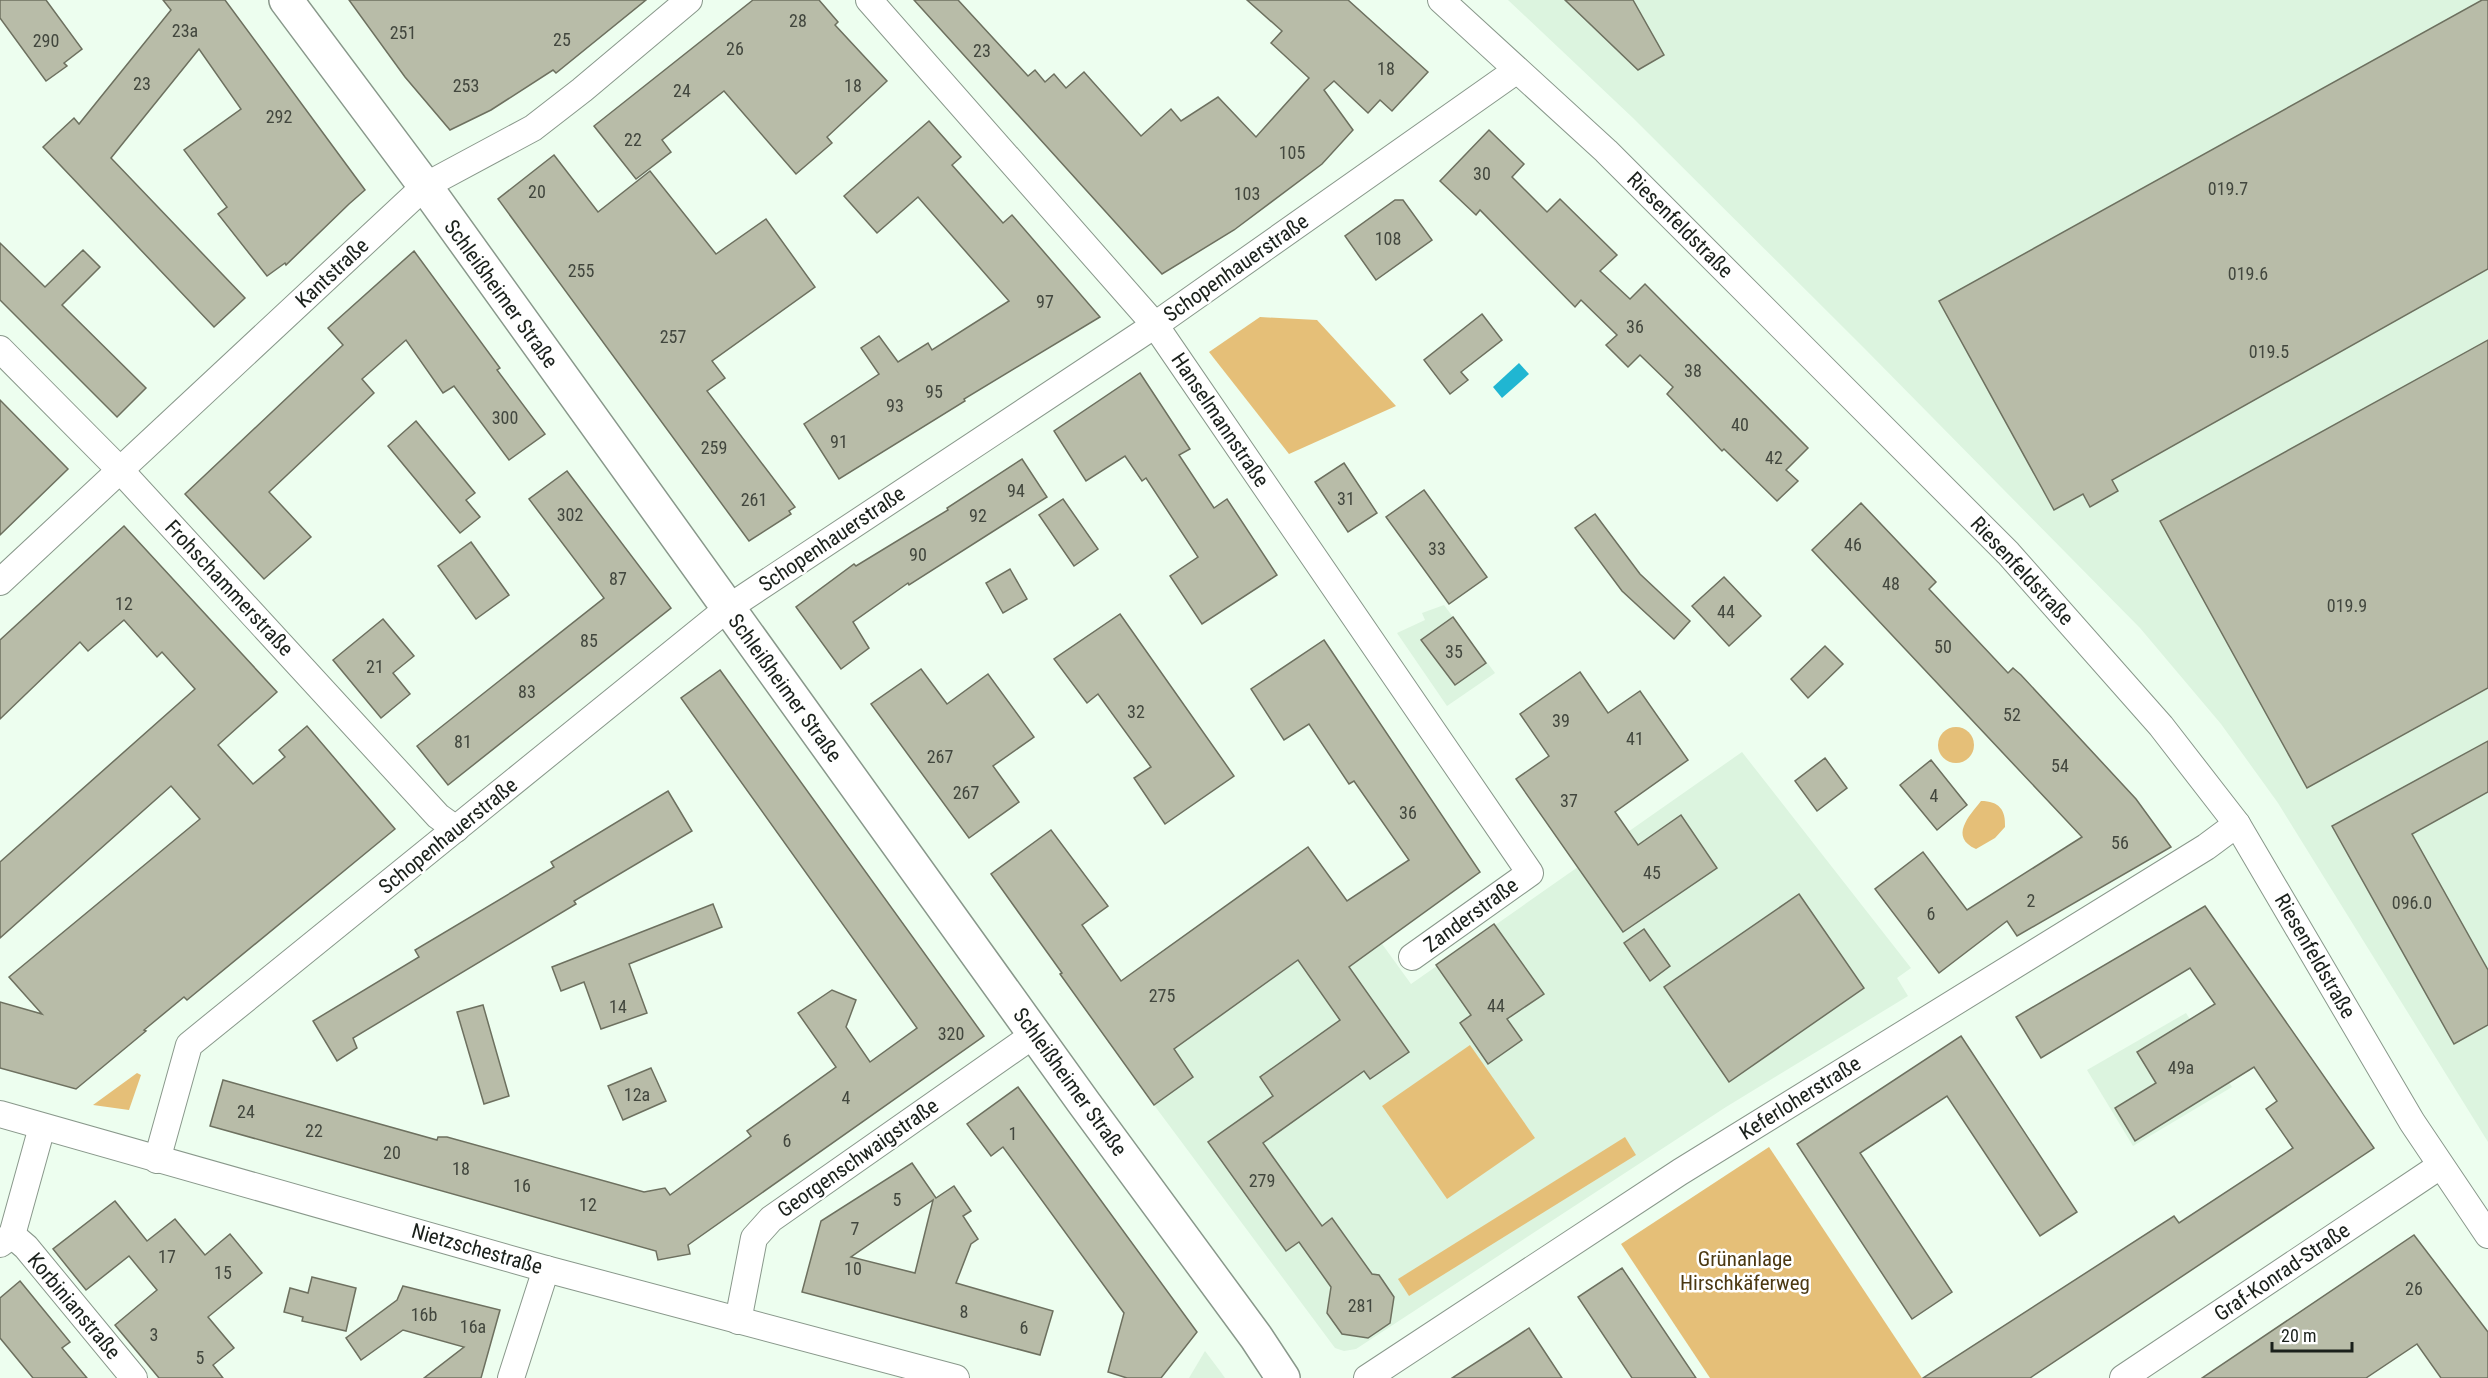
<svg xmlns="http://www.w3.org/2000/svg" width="2488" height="1378" viewBox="0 0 2488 1378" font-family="'Roboto Condensed',sans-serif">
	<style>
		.built { fill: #dcf4df }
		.green { fill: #e5bf78 }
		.water { fill: #20b6d2 }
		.building { fill: #b8bca8; stroke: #6d705f; stroke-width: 1.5; fill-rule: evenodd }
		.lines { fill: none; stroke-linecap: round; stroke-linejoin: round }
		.street-casing { stroke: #89988b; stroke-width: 28 }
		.secondary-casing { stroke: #89988b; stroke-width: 36 }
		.street { stroke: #fff; stroke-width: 26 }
		.secondary { stroke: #fff; stroke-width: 33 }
		.labels { text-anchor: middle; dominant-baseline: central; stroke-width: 5; stroke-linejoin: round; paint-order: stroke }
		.number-label { font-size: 18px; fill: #42473e }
		.street-label { font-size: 21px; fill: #1a201b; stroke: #fff }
		.park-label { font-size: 21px; fill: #4b3811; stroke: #fff }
	</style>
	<rect width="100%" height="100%" fill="#edfeef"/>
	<g class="built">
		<polygon points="1508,0 2488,0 2488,1142 2278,803 2221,724 2140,628 1864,348 1633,118"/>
		<polygon points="1444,605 1495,673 1447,706 1397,633 1425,620 1422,613"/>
		<polygon points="1742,752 1911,968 1897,978 1908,996 1726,1107 1356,1349 1344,1351 1335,1348 1154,1105 1060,974 1097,948 1122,981 1308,847 1331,878 1310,893 1327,917 1351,901 1411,984"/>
		<polygon points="2186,1013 2232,1087 2133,1146 2087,1070"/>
		<polygon points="1205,1351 1220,1371 1225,1378 1189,1378"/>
	</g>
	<g class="green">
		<polygon points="1260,317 1317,320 1396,406 1289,454 1209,352"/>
		<circle cx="1956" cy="745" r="18"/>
		<path d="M1981,801C1999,801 2006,810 2005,827L1995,838L1976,849C1949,837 1969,816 1981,801Z"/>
		<polygon points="1470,1045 1535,1138 1447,1199 1382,1106"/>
		<polygon points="137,1073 141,1075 129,1110 93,1105"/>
		<polygon points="1625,1137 1636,1155 1409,1296 1398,1279"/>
		<polygon points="1769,1147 1922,1378 1710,1378 1621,1244"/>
	</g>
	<polygon class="water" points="1519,363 1529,374 1502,398 1493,387"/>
	<g class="building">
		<polygon points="0,0 46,0 82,49 64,63 67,66 46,81 0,18"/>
		<polygon points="163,0 225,0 365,190 349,204 286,265 285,263 267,276 218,214 227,207 184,150 241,109 199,49 111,158 245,298 214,327 43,147 74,118 79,124 171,10"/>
		<polygon points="349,0 646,0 556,73 553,70 491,110 450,130 405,77"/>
		<polygon points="753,0 819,0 838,22 835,25 887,81 827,137 832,143 796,174 724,91 662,140 671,152 636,179 594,126"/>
		<polygon points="914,0 958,0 1028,76 1035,70 1045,82 1054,74 1066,88 1084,72 1141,136 1171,109 1181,121 1218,97 1256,137 1309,78 1271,43 1282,31 1247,0 1348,0 1428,72 1392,111 1380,100 1368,113 1334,81 1324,90 1353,130 1322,164 1234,230 1162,274"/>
		<polygon points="1565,0 1633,0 1664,55 1638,70"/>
		<polygon points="2482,0 2488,0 2488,269 2112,480 2118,491 2090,507 2083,494 2054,510 1939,301"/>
		<polygon points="929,121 961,157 952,165 1003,223 1012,215 1100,317 964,399 965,401 839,479 804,424 879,374 861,348 879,336 898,362 928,343 932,350 1009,301 918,197 877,233 844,196"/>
		<polygon points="1489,130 1524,164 1512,177 1547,212 1560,199 1617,255 1600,271 1630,299 1645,284 1808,448 1786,470 1798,481 1777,501 1724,449 1722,451 1667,394 1673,387 1640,355 1628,367 1606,345 1617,335 1581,300 1575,307 1480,210 1476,215 1440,181"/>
		<polygon points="554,155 598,212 650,171 716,254 766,219 815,287 712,361 725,378 707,391 795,507 789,511 791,514 749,541 498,199"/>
		<polygon points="1395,200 1403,200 1432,240 1376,280 1345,236"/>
		<polygon points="0,243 45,287 83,250 100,267 62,305 146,388 117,417 0,300"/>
		<polygon points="414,251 500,368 497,370 545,434 509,460 454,386 443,393 406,340 362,379 374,393 269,492 311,537 264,579 185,494 343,345 328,328"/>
		<polygon points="1482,314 1502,340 1461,372 1468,380 1450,394 1424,360"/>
		<polygon points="2488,340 2488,688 2307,788 2160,521"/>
		<polygon points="1140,373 1190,449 1179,455 1214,508 1227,499 1277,575 1202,624 1170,576 1198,557 1146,478 1142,481 1125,456 1086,481 1054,431"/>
		<polygon points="0,400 68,469 0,535"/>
		<polygon points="416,421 475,493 466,500 480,517 460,533 388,446"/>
		<polygon points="1022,459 1047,497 909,585 908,583 853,622 869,648 841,669 796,607 854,564 856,566 948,510 947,508"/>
		<polygon points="1344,463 1377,513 1348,532 1315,482"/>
		<polygon points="567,471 671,608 448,785 417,746 604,598 529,499"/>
		<polygon points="1424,490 1487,577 1449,604 1386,517"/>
		<polygon points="1063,499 1098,549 1074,566 1039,515"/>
		<polygon points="1861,503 1936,582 1929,589 2008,673 2013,668 2021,675 2136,799 2171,847 2017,936 2007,921 1939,973 1875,889 1923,852 1967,910 2082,837 1812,550"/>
		<polygon points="1595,514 1640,574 1690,621 1674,639 1622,591 1575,528"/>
		<polygon points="124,526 277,692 218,745 253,784 285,757 279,750 307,726 395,829 187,1000 184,997 144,1030 146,1031 76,1089 0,1068 0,1002 42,1014 9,977 200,819 171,786 0,938 0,862 195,689 162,652 157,657 124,620 88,651 80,642 0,719 0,640"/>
		<polygon points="471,542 509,595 476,619 438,566"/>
		<polygon points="1010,569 1027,599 1003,613 986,583"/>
		<polygon points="1724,577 1761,616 1729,646 1692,606"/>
		<polygon points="1120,614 1234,776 1165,824 1134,778 1151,767 1098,694 1087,703 1054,659"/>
		<polygon points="1453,617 1486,663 1455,685 1421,640"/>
		<polygon points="383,619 414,656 393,673 410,694 381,718 333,660"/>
		<polygon points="1324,640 1480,872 1349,967 1409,1052 1370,1079 1364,1071 1263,1143 1322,1226 1332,1218 1372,1274 1379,1275 1394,1297 1390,1323 1368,1338 1342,1334 1327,1313 1331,1287 1299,1242 1286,1251 1208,1142 1273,1096 1260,1077 1340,1020 1298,960 1174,1049 1193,1077 1154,1105 1060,974 1062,973 991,874 1051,830 1108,906 1082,925 1121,981 1308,847 1347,901 1409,860 1354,781 1349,784 1309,724 1284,740 1251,689"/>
		<polygon points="1825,646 1843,664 1808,698 1791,679"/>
		<polygon points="921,669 947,704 988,674 1034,737 993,766 1019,802 969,838 871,704"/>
		<polygon points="720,670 984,1036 688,1245 690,1254 658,1260 656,1251 210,1126 223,1080 437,1140 438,1137 447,1137 644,1192 665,1188 670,1195 751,1136 747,1131 836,1067 798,1013 832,990 856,1000 846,1027 870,1062 917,1028 681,698"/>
		<polygon points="1580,672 1608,713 1640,691 1688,760 1615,812 1638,845 1681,815 1717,868 1623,932 1516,779 1549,756 1520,714"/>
		<polygon points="2488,741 2488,792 2412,834 2488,970 2488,1025 2454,1044 2332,826"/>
		<polygon points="1825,758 1847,788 1817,811 1795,781"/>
		<polygon points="1931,760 1967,805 1937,830 1900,785"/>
		<polygon points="668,791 692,831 574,901 576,904 353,1038 357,1048 337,1061 313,1021 419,957 415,950 554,867 551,862"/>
		<polygon points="1799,894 1864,988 1729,1082 1664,987"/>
		<polygon points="713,904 722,927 629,964 647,1013 601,1029 584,982 561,991 552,967"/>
		<polygon points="2205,906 2374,1148 2030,1378 1923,1378 2174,1216 2179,1223 2293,1148 2266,1109 2277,1101 2254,1067 2135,1141 2115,1108 2156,1083 2137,1052 2215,1004 2190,968 2041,1058 2016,1017"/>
		<polygon points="1494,924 1544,994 1507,1019 1522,1040 1488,1064 1460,1023 1471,1015 1436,965"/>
		<polygon points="1644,929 1670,966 1650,981 1624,943"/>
		<polygon points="483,1005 509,1096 484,1104 457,1012"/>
		<polygon points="1961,1036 2077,1212 2040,1236 1947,1096 1860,1153 1952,1292 1912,1319 1797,1144"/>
		<polygon points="651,1068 666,1101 623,1120 608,1086"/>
		<polygon points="1018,1087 1197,1332 1161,1378 1127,1378 1108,1372 1124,1313 1003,1147 991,1156 967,1124"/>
		<path d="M912,1163L936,1198L954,1186L971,1211L963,1216L978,1239L971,1244L956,1283L1053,1311L1040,1355L802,1292L821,1221ZM933,1200L915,1273L851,1257Z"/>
		<polygon points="115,1201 147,1241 175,1219 205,1255 230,1234 262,1273 208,1317 234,1348 213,1365 223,1378 159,1378 115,1325 157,1290 129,1256 86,1290 53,1249"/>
		<polygon points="2414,1235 2488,1332 2488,1378 2441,1378 2417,1344 2366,1378 2202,1378"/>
		<polygon points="1622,1268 1696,1378 1632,1378 1578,1297"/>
		<polygon points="312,1277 356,1288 346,1331 302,1321 303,1317 284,1312 290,1288 308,1293"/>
		<polygon points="20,1281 70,1342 62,1348 87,1378 33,1378 0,1338 0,1298"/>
		<polygon points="403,1286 500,1310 481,1378 424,1378 464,1347 403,1330 361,1360 346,1338 397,1300"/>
		<polygon points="1529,1328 1562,1378 1452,1378 1508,1342"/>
	</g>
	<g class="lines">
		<defs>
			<g id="street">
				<polyline points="869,0 1155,325 1530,873 1412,957"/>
				<polyline points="1441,0 1606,151 2008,553 2161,726 2237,824 2412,1122 2488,1235"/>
				<polyline points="0,349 121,471 438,816 456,829"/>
				<polyline points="0,582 425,186 533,128 582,90 689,0"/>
				<polyline points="0,1114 546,1269 956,1378"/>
				<polyline points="157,1160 189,1045 728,608 1155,325 1517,70"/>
				<polyline points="12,1235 26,1247 134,1378"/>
				<polyline points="0,1244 12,1235 42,1127"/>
				<polyline points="738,1321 754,1238 771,1219 1035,1034"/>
				<polyline points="511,1378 546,1269"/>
				<polyline points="1367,1378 1680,1172 2206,847 2237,824"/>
				<polyline points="2123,1378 2440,1166"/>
			</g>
			<polyline id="secondary" points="286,0 425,186 1084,1103 1256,1337 1283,1378"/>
		</defs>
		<use href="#street" class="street-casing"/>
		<use href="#secondary" class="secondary-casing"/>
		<use href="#street" class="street"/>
		<use href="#secondary" class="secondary"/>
	</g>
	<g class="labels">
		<g class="number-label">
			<text x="798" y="20">28</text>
			<text x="185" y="30">23a</text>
			<text x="403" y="32">251</text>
			<text x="562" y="39">25</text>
			<text x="46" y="40">290</text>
			<text x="735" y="48">26</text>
			<text x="982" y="50">23</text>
			<text x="1386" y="68">18</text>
			<text x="142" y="83">23</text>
			<text x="466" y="85">253</text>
			<text x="853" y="85">18</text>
			<text x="682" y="90">24</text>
			<text x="279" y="116">292</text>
			<text x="633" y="139">22</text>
			<text x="1292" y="152">105</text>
			<text x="1482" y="173">30</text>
			<text x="2228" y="188">019.7</text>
			<text x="537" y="191">20</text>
			<text x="1247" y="193">103</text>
			<text x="1388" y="238">108</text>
			<text x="581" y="270">255</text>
			<text x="2248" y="273">019.6</text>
			<text x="1045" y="301">97</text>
			<text x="1635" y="326">36</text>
			<text x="673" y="336">257</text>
			<text x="2269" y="351">019.5</text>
			<text x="1693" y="370">38</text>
			<text x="934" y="391">95</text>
			<text x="895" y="405">93</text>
			<text x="505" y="417">300</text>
			<text x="1740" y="424">40</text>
			<text x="839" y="441">91</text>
			<text x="714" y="447">259</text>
			<text x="1774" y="457">42</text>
			<text x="1016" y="490">94</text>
			<text x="1346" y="498">31</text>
			<text x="754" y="499">261</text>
			<text x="570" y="514">302</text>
			<text x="978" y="515">92</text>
			<text x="1853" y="544">46</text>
			<text x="1437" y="548">33</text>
			<text x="918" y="554">90</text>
			<text x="618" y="578">87</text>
			<text x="1891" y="583">48</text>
			<text x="124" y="603">12</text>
			<text x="2347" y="605">019.9</text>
			<text x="1726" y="611">44</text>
			<text x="589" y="640">85</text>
			<text x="1943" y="646">50</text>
			<text x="1454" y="651">35</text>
			<text x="375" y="666">21</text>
			<text x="527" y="691">83</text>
			<text x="1136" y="711">32</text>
			<text x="2012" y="714">52</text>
			<text x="1561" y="720">39</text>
			<text x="1635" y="738">41</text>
			<text x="463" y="741">81</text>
			<text x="940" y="756">267</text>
			<text x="2060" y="765">54</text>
			<text x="966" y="792">267</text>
			<text x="1934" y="795">4</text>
			<text x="1569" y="800">37</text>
			<text x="1408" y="812">36</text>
			<text x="2120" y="842">56</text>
			<text x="1652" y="872">45</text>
			<text x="2031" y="900">2</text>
			<text x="2412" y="902">096.0</text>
			<text x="1931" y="913">6</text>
			<text x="1162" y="995">275</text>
			<text x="1496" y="1005">44</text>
			<text x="618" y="1006">14</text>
			<text x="951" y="1033">320</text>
			<text x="2181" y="1067">49a</text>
			<text x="637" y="1094">12a</text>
			<text x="846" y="1097">4</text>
			<text x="246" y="1111">24</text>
			<text x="314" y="1130">22</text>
			<text x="1013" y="1133">1</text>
			<text x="787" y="1140">6</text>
			<text x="392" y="1152">20</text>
			<text x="461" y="1168">18</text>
			<text x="1262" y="1180">279</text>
			<text x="522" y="1185">16</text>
			<text x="897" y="1199">5</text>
			<text x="588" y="1204">12</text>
			<text x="855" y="1228">7</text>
			<text x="167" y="1256">17</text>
			<text x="853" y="1268">10</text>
			<text x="223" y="1272">15</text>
			<text x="2414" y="1288">26</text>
			<text x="1361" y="1305">281</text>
			<text x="964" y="1311">8</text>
			<text x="424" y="1314">16b</text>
			<text x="473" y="1326">16a</text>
			<text x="1024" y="1327">6</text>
			<text x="154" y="1334">3</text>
			<text x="200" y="1357">5</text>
		</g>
		<g class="street-label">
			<text transform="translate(1680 225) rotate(45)">Riesenfeldstraße</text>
			<text transform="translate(1236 268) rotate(-35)">Schopenhauerstraße</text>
			<text transform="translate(332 273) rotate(-43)">Kantstraße</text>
			<text transform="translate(501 294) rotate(54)">Schleißheimer Straße</text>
			<text transform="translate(1220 420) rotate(56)">Hanselmannstraße</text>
			<text transform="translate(832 539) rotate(-34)">Schopenhauerstraße</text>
			<text transform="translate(2022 571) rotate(47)">Riesenfeldstraße</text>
			<text transform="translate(229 588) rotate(47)">Frohschammerstraße</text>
			<text transform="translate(785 688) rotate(54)">Schleißheimer Straße</text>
			<text transform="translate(448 836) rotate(-39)">Schopenhauerstraße</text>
			<text transform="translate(1471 915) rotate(-36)">Zanderstraße</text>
			<text transform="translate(2315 956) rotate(60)">Riesenfeldstraße</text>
			<text transform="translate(1070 1082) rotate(54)">Schleißheimer Straße</text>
			<text transform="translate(1800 1098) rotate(-32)">Keferloherstraße</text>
			<text transform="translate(858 1158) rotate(-35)">Georgenschwaigstraße</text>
			<text transform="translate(477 1249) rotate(16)">Nietzschestraße</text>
			<text transform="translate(2282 1272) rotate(-34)">Graf-Konrad-Straße</text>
			<text transform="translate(74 1306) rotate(50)">Korbinianstraße</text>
		</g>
		<g class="park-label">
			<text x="1745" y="1259">Grünanlage<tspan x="1745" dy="24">Hirschkäferweg</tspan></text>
		</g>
	</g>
	<path d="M2272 1342v9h80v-9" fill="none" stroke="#1a201b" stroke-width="3"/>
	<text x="2281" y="1342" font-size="18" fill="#1a201b" stroke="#ffffff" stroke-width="4.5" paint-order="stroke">20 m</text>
</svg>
